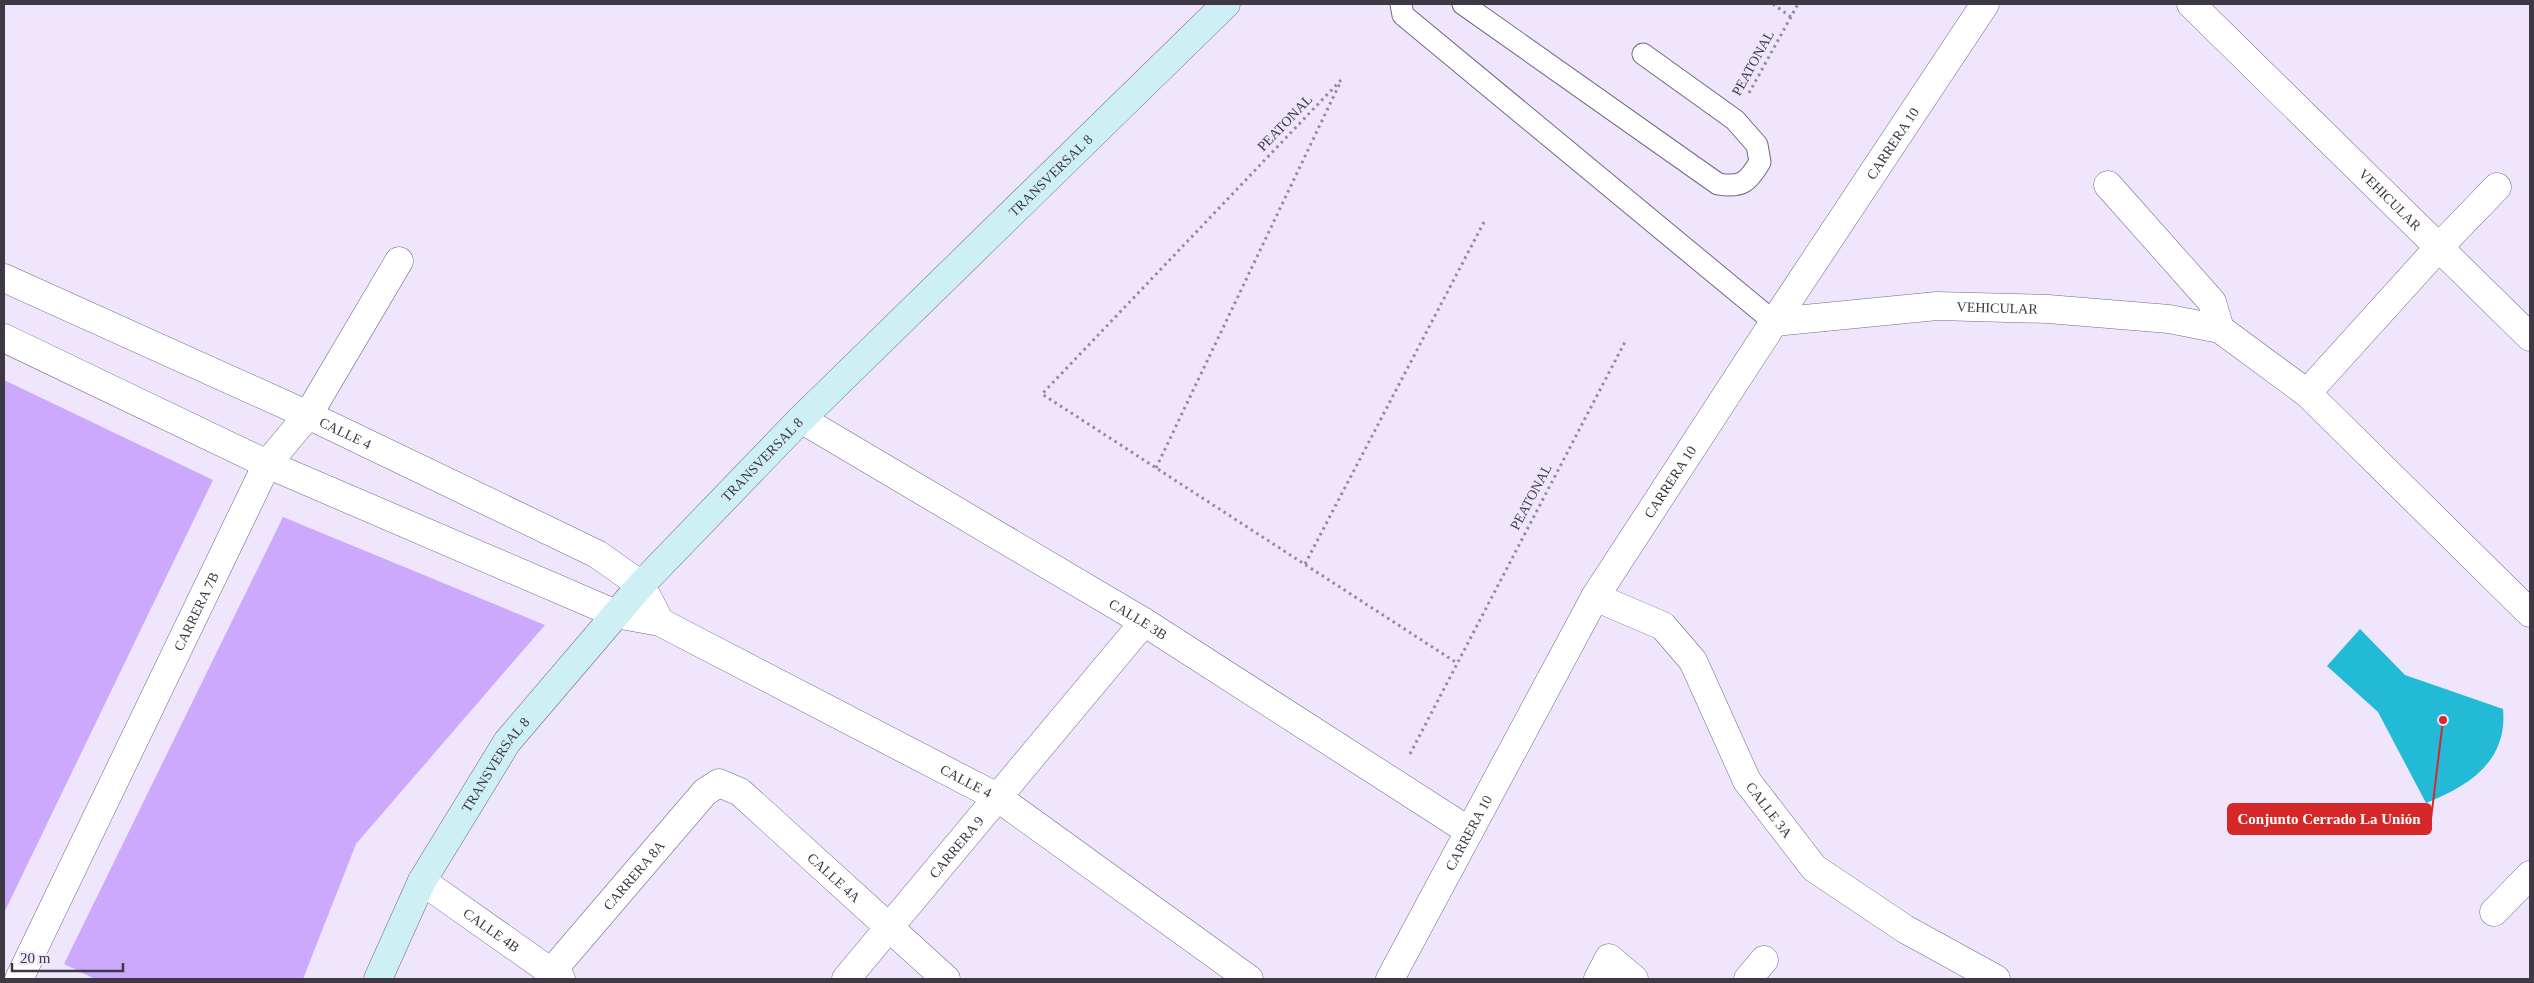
<svg xmlns="http://www.w3.org/2000/svg" width="2534" height="983" viewBox="0 0 2534 983" font-family="'Times New Roman',serif">
	<style>
		.water { fill: #22bad7 }
		.building { fill: #cda9fe }
		.lines { fill: none; stroke-linecap: round; stroke-linejoin: round }
		.lane-casing { stroke: #726882; stroke-width: 23 }
		.street-casing { stroke: #726882; stroke-width: 29 }
		.secondary-casing { stroke: #726882; stroke-width: 29 }
		.path { stroke: #928b9c; stroke-width: 3; stroke-dasharray: 2.5 4; stroke-linecap: butt }
		.lane { stroke: #fff; stroke-width: 21 }
		.street { stroke: #fff; stroke-width: 28 }
		.secondary { stroke: #cef0f5; stroke-width: 28 }
		.labels { text-anchor: middle; dominant-baseline: central; stroke-width: 4; stroke-linejoin: round; paint-order: stroke }
		.street-label { font-size: 14px; fill: #3d3844; stroke: #efe6fe }
		.leader { fill: none; stroke: #d62828; stroke-width: 2 }
		.callout-dot { fill: #d62828; stroke: #efe6fe; stroke-width: 2 }
		.callout { fill: #d62828; stroke: #d62828; stroke-width: 2 }
		.callout-label { font-size: 15px; text-anchor: middle; font-weight: bold; fill: #fff }
	</style>
	<rect width="100%" height="100%" fill="#efe6fe"/>
	<path class="water" d="M2360,629L2405,675L2503,709C2508,761 2469,786 2426,803L2378,712L2327,666Z"/>
	<g class="building">
		<polygon points="4,380 213,480 4,913"/>
		<polygon points="283,517 545,625 356,844 303,979 95,979 64,964"/>
	</g>
	<g class="lines">
		<defs>
			<g id="lane">
				<polyline points="1401,4 1403,15 1774,322"/>
				<path d="M1463,4L1718,184C1742,188 1748,182 1760,162L1757,145L1735,120L1643,54"/>
			</g>
			<g id="street">
				<path id="s1" d="M2191,4L2530,337"/>
				<polyline points="2108,185 2212,302 2220,329"/>
				<path id="s2" d="M4,278L308,415L597,554L641,585L660,622"/>
				<path id="s3" d="M1774,322L1937,306L2048,309L2169,319L2220,329L2307,393L2530,613"/>
				<path id="s4" d="M4,338L267,464L616,614L660,622L997,797L1249,979"/>
				<polyline points="2307,393 2439,247 2497,187"/>
				<path id="s5" d="M801,419L1144,622L1469,831"/>
				<path id="s6" d="M1595,597L1663,626L1693,661L1747,781L1814,868L1905,929L1996,979"/>
				<path id="s7" d="M422,881L561,979"/>
				<polyline points="2494,912 2530,875"/>
				<path id="s8" d="M552,971L705,792L719,783L740,792L946,979"/>
				<path id="s9" d="M19,979L267,464L308,415L399,261"/>
				<path id="s10" d="M846,979L1144,622"/>
				<path id="s11" d="M1390,979L1595,597L1774,322L1985,4"/>
				<polyline points="1598,979 1609,958 1634,979"/>
				<polyline points="1748,979 1764,960"/>
			</g>
			<g id="secondary">
				<path id="s12" d="M378,979L422,881L507,742L641,585L801,419L1226,4"/>
			</g>
		</defs>
		<use href="#lane" class="lane-casing"/>
		<use href="#street" class="street-casing"/>
		<use href="#secondary" class="secondary-casing"/>
		<g class="path">
			<polyline points="1773,4 1791,17"/>
			<polyline points="1341,80 1042,394 1457,663"/>
			<polyline points="1749,93 1798,4"/>
			<polyline points="1156,468 1340,83"/>
			<polyline points="1305,564 1484,222"/>
			<polyline points="1410,754 1626,340"/>
		</g>
		<use href="#lane" class="lane"/>
		<use href="#street" class="street"/>
		<use href="#secondary" class="secondary"/>
	</g>
	<g class="labels">
		<g class="street-label">
			<text transform="translate(1753 63) rotate(-61)">PEATONAL</text>
			<text transform="translate(1285 123) rotate(-46)">PEATONAL</text>
			<text stroke="none"><textPath href="#s11" startOffset="976">CARRERA 10</textPath></text>
			<text stroke="none"><textPath href="#s12" startOffset="1056">TRANSVERSAL 8</textPath></text>
			<text stroke="none"><textPath href="#s1" startOffset="279">VEHICULAR</textPath></text>
			<text stroke="none"><textPath href="#s3" startOffset="224">VEHICULAR</textPath></text>
			<text stroke="none"><textPath href="#s2" startOffset="375">CALLE 4</textPath></text>
			<text stroke="none"><textPath href="#s12" startOffset="651">TRANSVERSAL 8</textPath></text>
			<text stroke="none"><textPath href="#s11" startOffset="571">CARRERA 10</textPath></text>
			<text transform="translate(1531 497) rotate(-62)">PEATONAL</text>
			<text stroke="none"><textPath href="#s9" startOffset="408">CARRERA 7B</textPath></text>
			<text stroke="none"><textPath href="#s5" startOffset="392">CALLE 3B</textPath></text>
			<text stroke="none"><textPath href="#s12" startOffset="245">TRANSVERSAL 8</textPath></text>
			<text stroke="none"><textPath href="#s4" startOffset="1061">CALLE 4</textPath></text>
			<text stroke="none"><textPath href="#s6" startOffset="288">CALLE 3A</textPath></text>
			<text stroke="none"><textPath href="#s11" startOffset="166">CARRERA 10</textPath></text>
			<text stroke="none"><textPath href="#s10" startOffset="172">CARRERA 9</textPath></text>
			<text stroke="none"><textPath href="#s8" startOffset="126">CARRERA 8A</textPath></text>
			<text stroke="none"><textPath href="#s8" startOffset="402">CALLE 4A</textPath></text>
			<text stroke="none"><textPath href="#s7" startOffset="85">CALLE 4B</textPath></text>
		</g>
	</g>
	<path class="leader" d="M2443 720L2431 819"/>
	<circle class="callout-dot" cx="2443" cy="720" r="5"/>
	<rect class="callout" x="2228" y="804" width="203" height="30" rx="5"/>
	<g class="callout-label">
		<text x="2329" y="824">Conjunto Cerrado La Unión</text>
	</g>
	<rect width="2534" height="983" fill="none" stroke="#3d3844" stroke-width="10"/>
	<path d="M12 963v8h111v-8" fill="none" stroke="#3d3844" stroke-width="2.5"/>
	<text x="20" y="963" font-size="15" fill="#3d3844" stroke="#efe6fe" stroke-width="4" paint-order="stroke">20 m</text>
</svg>
